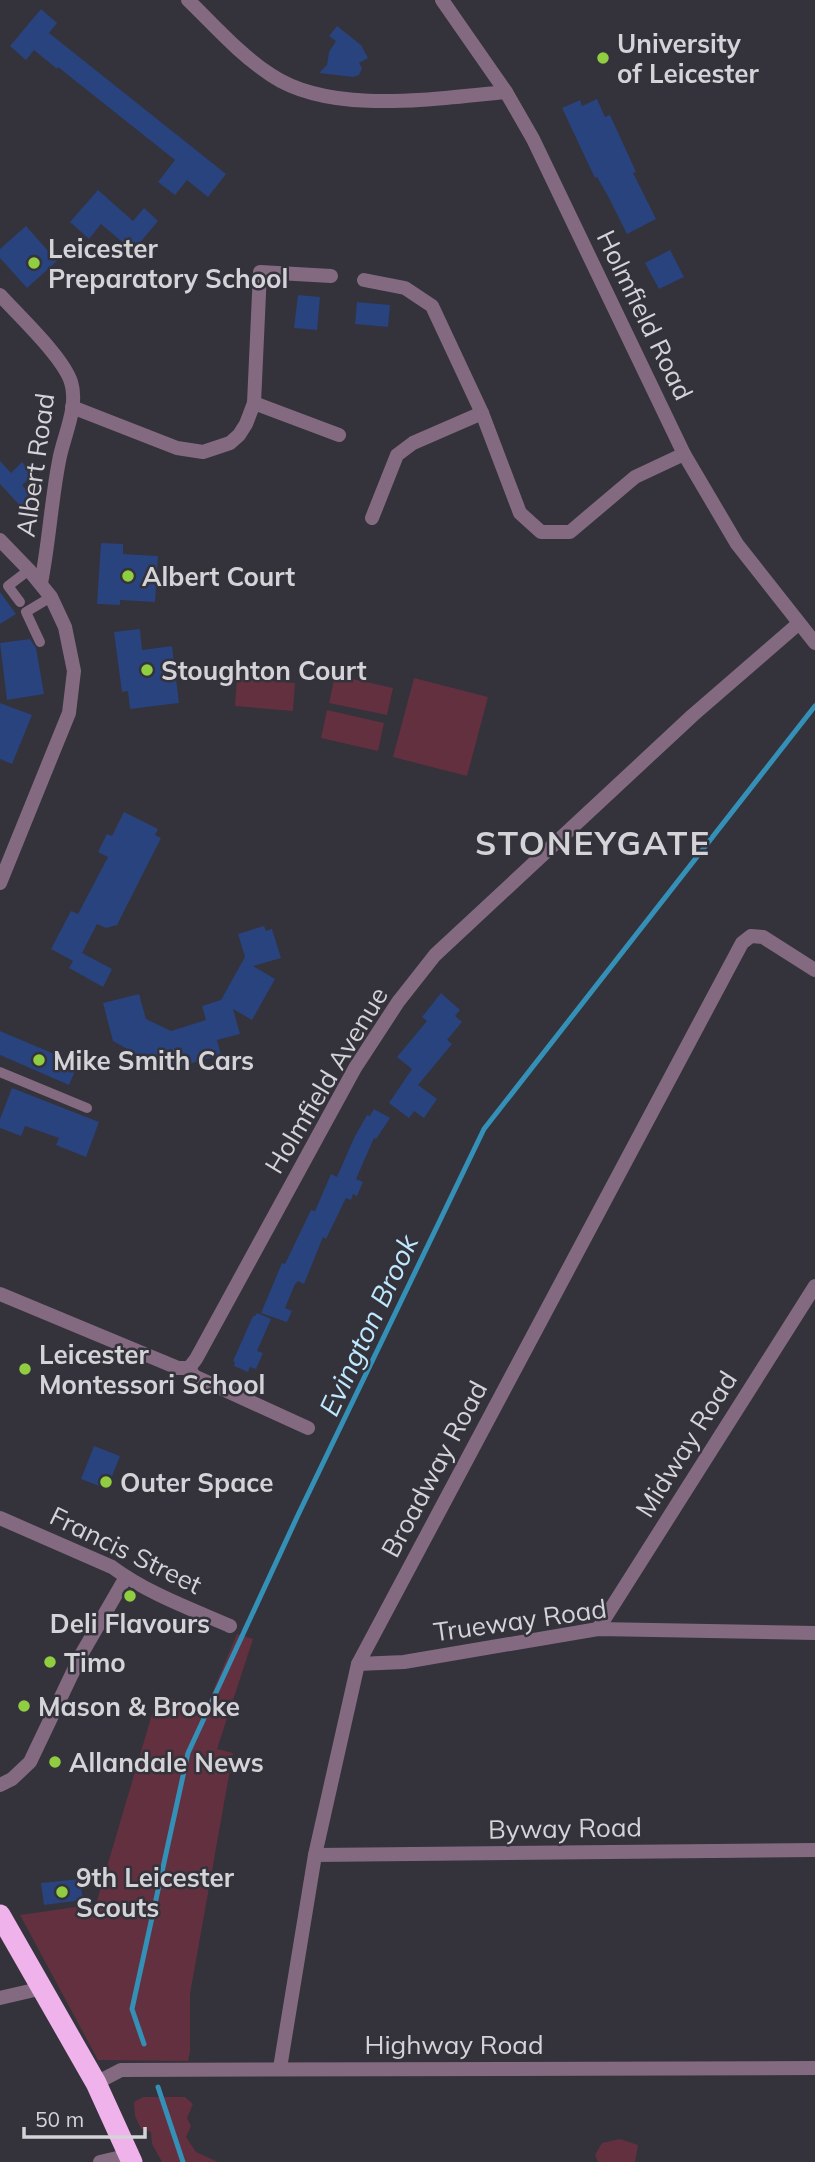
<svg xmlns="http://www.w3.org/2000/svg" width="815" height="2162" viewBox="0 0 815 2162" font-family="Mulish,sans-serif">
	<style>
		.green { fill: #62303e }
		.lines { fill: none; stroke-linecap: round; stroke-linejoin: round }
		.stream { stroke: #3490b6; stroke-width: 5 }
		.building { fill: #28437d }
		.lane { stroke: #836a80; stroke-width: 10 }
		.street { stroke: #836a80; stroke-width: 14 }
		.highway { stroke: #f0b2ea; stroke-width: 21 }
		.poi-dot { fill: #90cd41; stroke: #34323b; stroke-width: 2.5 }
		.labels { text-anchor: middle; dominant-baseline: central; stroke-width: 5; stroke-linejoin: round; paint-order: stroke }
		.poi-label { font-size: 26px; font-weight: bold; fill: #d4d3d8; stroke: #34323b; text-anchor: start }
		.street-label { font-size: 26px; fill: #d4d3d8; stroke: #34323b }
		.water-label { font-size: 28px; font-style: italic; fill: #bee9fe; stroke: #34323b }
		.district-label { font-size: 33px; font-weight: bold; letter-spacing: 2px; fill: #d4d3d8; stroke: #34323b }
	</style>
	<rect width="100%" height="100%" fill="#34323b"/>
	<g class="green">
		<polygon points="335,675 393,688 387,715 329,703"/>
		<polygon points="237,678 295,683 293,711 235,706"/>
		<polygon points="414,678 488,697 467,776 393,757"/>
		<polygon points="327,710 384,723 378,751 321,738"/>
		<polygon points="237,1634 253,1639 217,1749 233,1753 190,1994 190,2052 188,2061 98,2060 20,1915 96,1904 158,1694 205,1710"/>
		<polygon points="143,2097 185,2097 193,2104 187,2118 191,2126 186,2137 196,2152 218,2162 162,2162 152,2144 151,2132 141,2129 135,2116 134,2102"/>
		<polygon points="620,2139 638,2145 635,2162 598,2162 595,2155 602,2143"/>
	</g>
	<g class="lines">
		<g class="stream">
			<polyline points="144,2044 132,2009 188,1753 298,1515 484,1129 815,706"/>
			<polyline points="158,2087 183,2162"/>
		</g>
	</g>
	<g class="building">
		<polygon points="41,9 57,23 49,33 226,174 208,197 187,180 175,195 158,182 175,160 58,67 57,69 34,50 26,60 10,46"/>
		<polygon points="337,26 361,45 368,58 359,63 362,68 359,75 353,77 319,73 327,65 329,52 336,41 329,36"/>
		<polygon points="597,99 605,117 610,115 636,172 633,173 656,219 627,234 608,196 597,177 595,178 562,108 580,100 582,106"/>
		<polygon points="98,190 133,221 144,208 158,221 133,251 101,224 89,239 70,222"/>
		<polygon points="26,226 57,261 27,288 0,258 0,249"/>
		<polygon points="670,250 684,277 659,289 645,263"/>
		<polygon points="298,295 320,297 317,330 294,328"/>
		<polygon points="357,302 390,305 388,327 355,324"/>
		<polygon points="0,461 11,473 22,462 34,475 22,485 35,500 24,510 0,484"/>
		<polygon points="101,543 123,544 123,554 158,556 155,602 120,600 120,605 97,604"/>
		<polygon points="0,592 16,614 0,624"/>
		<polygon points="140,629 142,650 172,646 179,703 130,709 128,691 122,692 114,632"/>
		<polygon points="30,639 36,648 44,694 7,700 0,643"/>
		<polygon points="0,703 32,715 12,764 0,759"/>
		<polygon points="124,812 158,829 155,835 161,838 117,925 106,928 97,924 82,953 112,969 103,987 69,968 73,961 51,949 71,911 78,914 108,857 98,852 107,834 112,836"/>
		<polygon points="264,926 266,931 272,929 281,958 253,966 275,979 252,1020 233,1009 240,1034 217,1040 221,1055 174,1068 155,1057 152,1063 113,1041 103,1003 139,994 146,1019 171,1031 206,1020 202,1006 221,1000 245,957 238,934"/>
		<polygon points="441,993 460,1010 455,1016 462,1022 447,1040 452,1044 418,1085 437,1099 424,1118 414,1111 409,1118 389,1103 412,1069 397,1057 427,1021 422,1017"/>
		<polygon points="0,1031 78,1064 69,1085 0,1055"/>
		<polygon points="12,1088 99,1122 86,1157 56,1145 59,1138 25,1126 21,1136 0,1128 0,1119"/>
		<polygon points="374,1109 390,1118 376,1139 374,1138 356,1179 363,1182 357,1196 353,1194 351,1200 346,1198 326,1239 323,1237 304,1284 298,1281 295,1284 285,1308 292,1311 287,1322 261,1313 282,1263 285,1264 311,1210 315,1211 331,1174 337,1177 354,1138 367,1115 370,1116"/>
		<polygon points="257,1313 271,1319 257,1351 263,1353 256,1369 250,1367 248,1372 234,1366 235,1362 233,1361 253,1316 255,1316"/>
		<polygon points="94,1446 120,1456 107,1489 81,1479"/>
		<polygon points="80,1879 83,1900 44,1905 41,1883"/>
	</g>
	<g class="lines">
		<g class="lane">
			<polyline points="20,602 8,586 29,570"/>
			<polyline points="40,642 26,612 51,597"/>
			<polyline points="0,1072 87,1108"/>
		</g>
		<g class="street">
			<path d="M188,0C214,25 240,55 271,75C332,116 436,98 506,92"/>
			<polyline points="442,0 506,92 533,139 684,454 737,544 815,643"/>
			<polyline points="364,280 405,288 432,306 482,413 520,513 541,532 570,532 635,477 684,454"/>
			<path d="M0,295C19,316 63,357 71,382C79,407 63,437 59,461C51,502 49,543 41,583"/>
			<polyline points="254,403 339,435"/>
			<polyline points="72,407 177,448 203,452 230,443 239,435 246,424 254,403 260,272 331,276"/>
			<polyline points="372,518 397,455 413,443 482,413"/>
			<polyline points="0,540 29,570 51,597 65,627 74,671 69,713 0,883"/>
			<polyline points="0,1294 178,1368 189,1368 194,1376 308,1428"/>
			<polyline points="189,1368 196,1359 355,1068 398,1002 435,955 693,715 798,624"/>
			<path d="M0,1518L112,1567C147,1593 191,1609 230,1626"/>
			<polyline points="598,1629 815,1286"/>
			<polyline points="358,1664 404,1662 598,1629 815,1633"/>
			<polyline points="0,1785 12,1779 30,1762 81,1655 126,1577"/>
			<polyline points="315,1855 815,1850"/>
			<polyline points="0,1998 43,1988"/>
			<polyline points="280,2068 315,1855 358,1664 742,943 751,936 763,937 815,970"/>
			<polyline points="96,2083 121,2070 815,2068"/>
			<polyline points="100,2162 130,2155"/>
		</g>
		<polyline class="highway" points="0,1915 96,2083 132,2162"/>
	</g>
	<g class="poi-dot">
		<circle cx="603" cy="58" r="7"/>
		<circle cx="34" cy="263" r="7"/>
		<circle cx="128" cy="576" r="7"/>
		<circle cx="147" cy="670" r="7"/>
		<circle cx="39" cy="1060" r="7"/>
		<circle cx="25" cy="1369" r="7"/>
		<circle cx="106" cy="1482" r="7"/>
		<circle cx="130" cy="1596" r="7"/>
		<circle cx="50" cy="1662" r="7"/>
		<circle cx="24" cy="1706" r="7"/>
		<circle cx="55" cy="1762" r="7"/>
		<circle cx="62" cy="1892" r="7"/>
	</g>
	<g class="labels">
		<g class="poi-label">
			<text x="617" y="43">University<tspan x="617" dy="30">of Leicester</tspan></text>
			<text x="48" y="248">Leicester<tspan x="48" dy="30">Preparatory School</tspan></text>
			<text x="142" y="576">Albert Court</text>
			<text x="161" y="670">Stoughton Court</text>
			<text x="53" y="1060">Mike Smith Cars</text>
			<text x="39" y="1354">Leicester<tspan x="39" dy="30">Montessori School</tspan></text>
			<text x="120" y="1482">Outer Space</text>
			<text x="130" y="1623" text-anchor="middle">Deli Flavours</text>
			<text x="64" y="1662">Timo</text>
			<text x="38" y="1706">Mason &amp; Brooke</text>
			<text x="69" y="1762">Allandale News</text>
			<text x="76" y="1877">9th Leicester<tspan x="76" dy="30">Scouts</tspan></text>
		</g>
		<g class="street-label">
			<text transform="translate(645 315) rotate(64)">Holmfield Road</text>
			<text transform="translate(35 465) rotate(-82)">Albert Road</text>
			<text transform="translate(326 1080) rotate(-59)">Holmfield Avenue</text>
			<text transform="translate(686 1444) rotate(-58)">Midway Road</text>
			<text transform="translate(434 1469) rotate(-62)">Broadway Road</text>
			<text transform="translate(126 1550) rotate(26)">Francis Street</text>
			<text transform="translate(520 1620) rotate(-8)">Trueway Road</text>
			<text transform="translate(565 1828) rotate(-1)">Byway Road</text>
			<text x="454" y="2044">Highway Road</text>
		</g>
		<g class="water-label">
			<text transform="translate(368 1325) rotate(-65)">Evington Brook</text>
		</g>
		<g class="district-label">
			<text x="593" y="842">STONEYGATE</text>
		</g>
	</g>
	<path d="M24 2127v10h121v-10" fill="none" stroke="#d4d3d8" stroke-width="3.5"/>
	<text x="35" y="2127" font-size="21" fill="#d4d3d8" stroke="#34323b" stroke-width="5" paint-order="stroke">50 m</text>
</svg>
